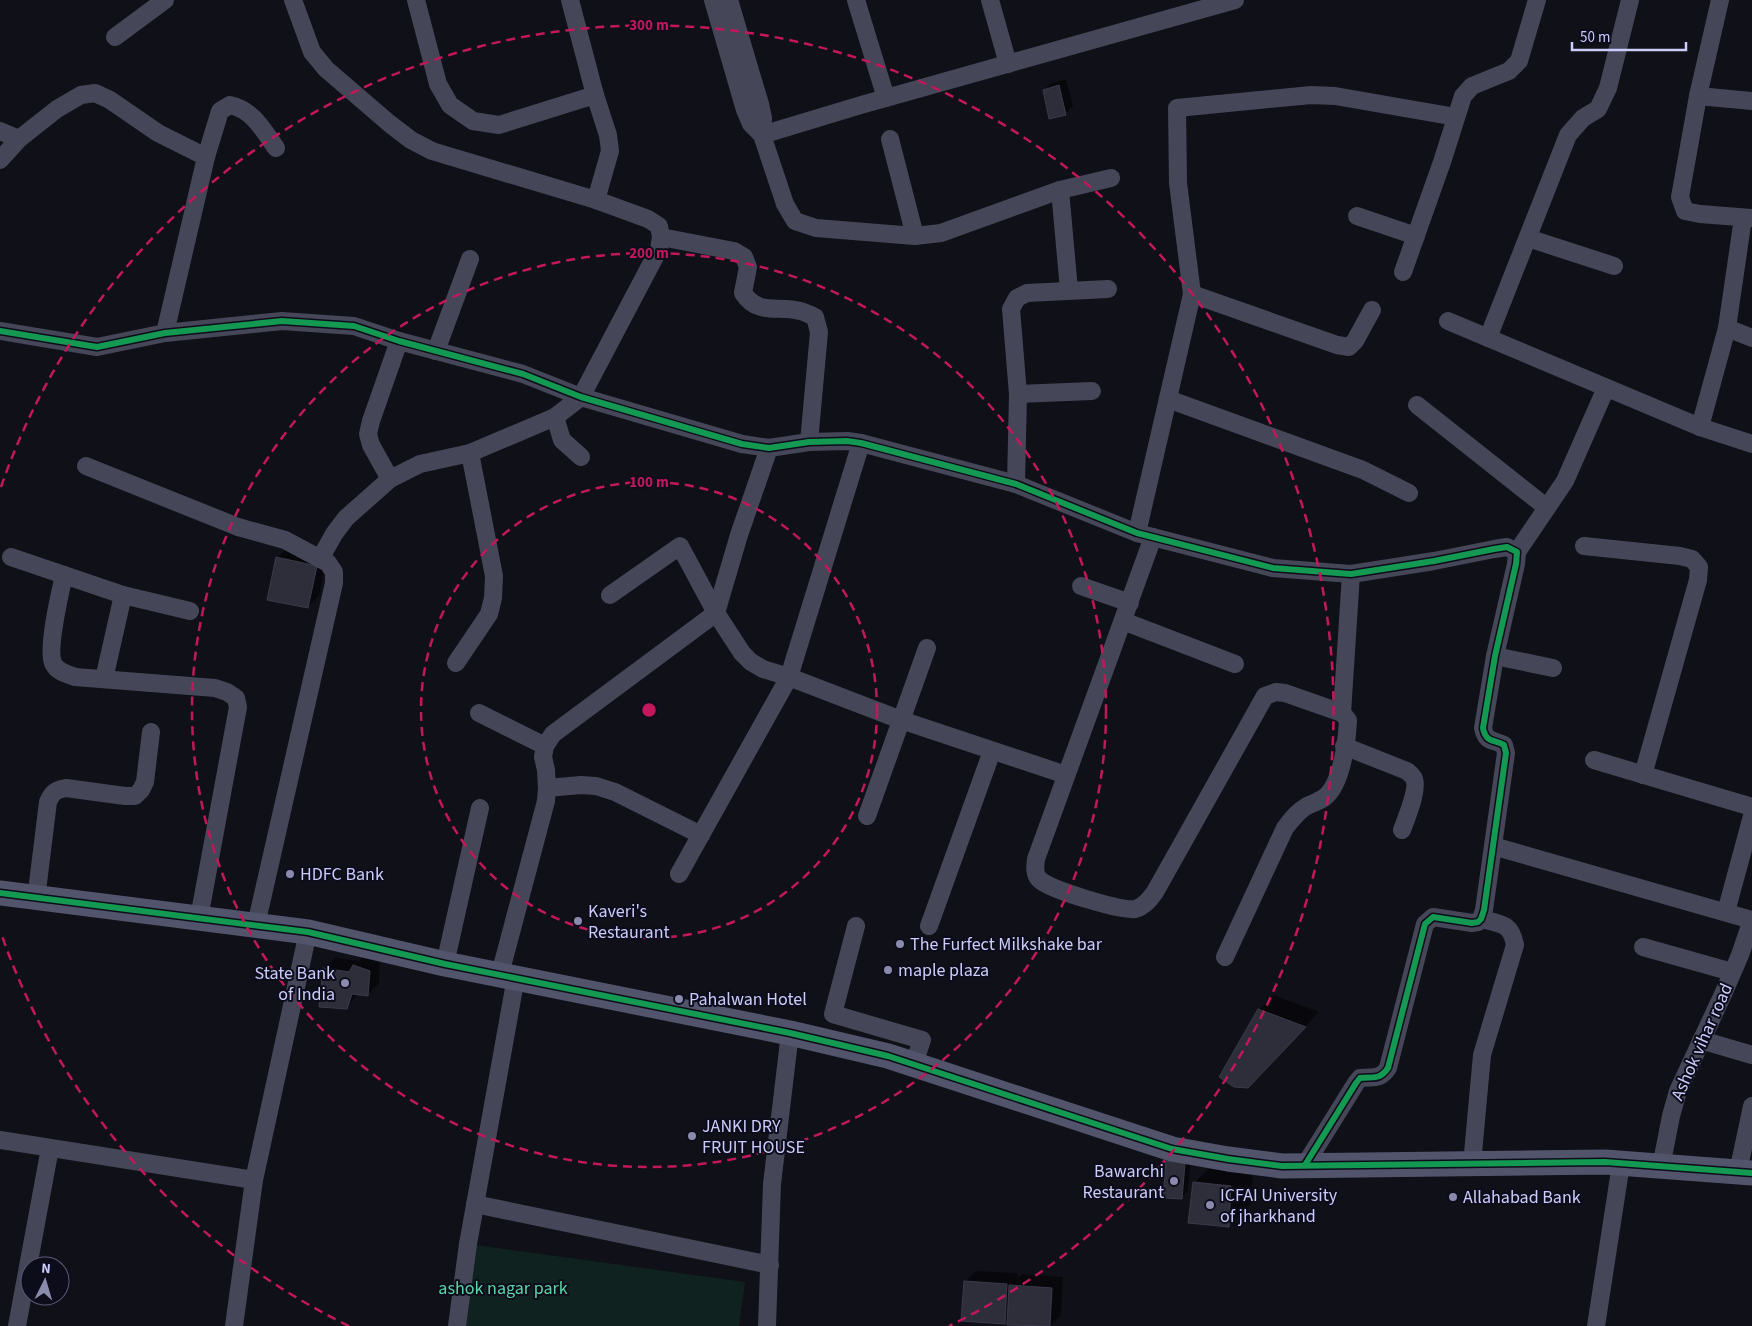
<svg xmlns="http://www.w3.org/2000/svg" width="1752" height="1326" viewBox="0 0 1752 1326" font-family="'Source Sans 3',sans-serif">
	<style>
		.green { fill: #102220 }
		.shadow { fill: #0007 }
		.building { fill: #2e2e3a; stroke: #3b3a4c }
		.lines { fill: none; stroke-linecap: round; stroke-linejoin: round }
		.street { stroke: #454758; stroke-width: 18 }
		.secondary { stroke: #51546b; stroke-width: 25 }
		.cycleway-casing { stroke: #0d0c1b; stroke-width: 9 }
		.cycleway { stroke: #139951; stroke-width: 6 }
		.ring { fill: none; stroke: #c2185b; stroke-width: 2.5; stroke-dasharray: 9 6 }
		.poi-dot { fill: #8a8aac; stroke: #0d0c1b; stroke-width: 2 }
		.labels { text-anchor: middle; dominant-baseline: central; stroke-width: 4; stroke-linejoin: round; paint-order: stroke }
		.poi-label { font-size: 18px; fill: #cbccfb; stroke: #0d0c1b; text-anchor: start }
		.street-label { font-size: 18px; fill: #cbccfb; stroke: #0d0c1b }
		.park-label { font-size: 18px; fill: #5ed4a7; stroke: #0d0c1b }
		.centre { fill: #c2185b; stroke: #0d0c1b; stroke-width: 2.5 }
		.ring-label { font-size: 15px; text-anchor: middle; font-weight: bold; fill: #c2185b; stroke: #0d0c1b; stroke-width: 4; stroke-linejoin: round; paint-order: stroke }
	</style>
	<rect width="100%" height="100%" fill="#101018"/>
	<polygon class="green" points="468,1244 745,1282 739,1326 458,1326"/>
	<g class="shadow">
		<polygon points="1066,79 1073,106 1066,113 1044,90 1051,83"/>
		<polygon points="288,547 327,555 319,596 308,607 277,558"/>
		<polygon points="365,954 380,960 379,983 368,994 359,993 346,1008 324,969 335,958 359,961"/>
		<polygon points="1274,995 1319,1012 1262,1072 1259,1010"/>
		<polygon points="1174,1154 1191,1156 1188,1191 1181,1198 1167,1162"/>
		<polygon points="1217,1160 1253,1164 1251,1203 1228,1225 1190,1222 1195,1182"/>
		<polygon points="976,1271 1018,1273 1017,1279 1022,1274 1063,1277 1061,1315 1050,1326 1008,1324 1008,1318 1004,1323 965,1282"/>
	</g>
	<g class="building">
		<polygon points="1059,85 1066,115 1049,119 1043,90"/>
		<polygon points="276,557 317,566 308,608 267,600"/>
		<polygon points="353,965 370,971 368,996 352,994 347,1009 319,1007 323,968 349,972"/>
		<polygon points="1258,1009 1306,1027 1248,1088 1234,1087 1219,1077"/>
		<polygon points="1166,1161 1185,1163 1182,1199 1163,1198"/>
		<polygon points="1193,1182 1231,1186 1229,1227 1188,1223"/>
		<polygon points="964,1281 1007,1284 1005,1324 961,1321"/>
		<polygon points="1009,1285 1052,1288 1050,1326 1007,1325"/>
	</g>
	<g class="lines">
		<g class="street">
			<polyline points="293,0 312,52 326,69 390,124 411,140 432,151 596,200 648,219 659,226 661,237 659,249 581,397 555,417 470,453 420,464 390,479 346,518 334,534 320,559"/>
			<polyline points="416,0 438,84 450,105 473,121 499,125 595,95"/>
			<polyline points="570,0 595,95 608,135 610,151 596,200"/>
			<polyline points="713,0 745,110 751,124 762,135"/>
			<polyline points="729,0 760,104 763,118 762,135 785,204 795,221 816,228 915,236 941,233 1060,190 1111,178"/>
			<polyline points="856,0 886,98"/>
			<polyline points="990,0 1008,64"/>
			<polyline points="1720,0 1698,96 1680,197 1685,211 1700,214 1752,218"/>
			<polyline points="115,37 165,0"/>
			<polyline points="1698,96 1752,101"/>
			<polyline points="0,131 19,139"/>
			<polyline points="762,135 861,105 1235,0"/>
			<polyline points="890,139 915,236"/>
			<polyline points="0,160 19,139 57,109 81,95 95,93 110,100 158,133 206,157"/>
			<polyline points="1060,190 1069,290"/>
			<polyline points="1357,216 1416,236"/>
			<path d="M661,237L734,251L744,257L748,267L743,293C758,316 778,305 800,311C805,312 810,315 815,317L819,332L809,442"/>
			<polyline points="1528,238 1614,266"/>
			<polyline points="1403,272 1442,162 1463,96 1472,86 1509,71 1519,61 1537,0"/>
			<polyline points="1192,294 1337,345 1349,347 1355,341 1372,310"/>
			<polyline points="1448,321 1700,427 1752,444"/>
			<polyline points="1727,328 1752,338"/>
			<path d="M0,331L97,347L165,333L282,321L354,326L399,341L523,374L581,397L742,444L769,448L809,442L847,441L861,443L1016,484L1137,533L1273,568L1351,574L1434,561L1494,549L1507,547L1517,552L1516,564L1495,656L1483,728C1486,743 1493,739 1504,745L1506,753L1484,910L1481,919L1478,922L1472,923L1433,917L1425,924L1388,1068C1379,1081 1373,1076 1360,1078L1356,1083L1305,1165"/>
			<path d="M165,333L206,157L220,111L230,105C253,110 263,130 276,148"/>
			<polyline points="1488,338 1568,135 1583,118 1598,109 1608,88 1630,0"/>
			<polyline points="436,351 470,259"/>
			<polyline points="1018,394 1092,391"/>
			<polyline points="1168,399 1363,470 1409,493"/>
			<polyline points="1417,405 1546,507"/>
			<polyline points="555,417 562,440 581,457"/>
			<polyline points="1700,427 1727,328 1743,218"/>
			<polyline points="86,466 238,527 285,540 328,563 334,572 334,583 256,925"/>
			<polyline points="390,479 371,445 368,434 371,421 399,341"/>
			<polyline points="1016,484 1018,394 1011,309 1017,298 1027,293 1108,289"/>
			<polyline points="1137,533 1192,294 1178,183 1177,108 1311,95 1335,96 1456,117"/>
			<path d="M1153,537L1036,859C1035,866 1034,875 1040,880C1051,890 1121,911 1135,909C1144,907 1150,899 1155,892L1265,696L1276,692L1285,693L1342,713L1348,720C1347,741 1342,783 1325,797C1320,801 1313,803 1307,806C1298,811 1292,819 1285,828L1225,957"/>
			<polyline points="1584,546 1680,556 1692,559 1699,567 1698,580 1643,775"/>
			<polyline points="1517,552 1565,481 1606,388"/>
			<polyline points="11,557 64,575"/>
			<polyline points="1081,586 1130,603"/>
			<polyline points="610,595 680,546 716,613 742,653 751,662 763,669 789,677 901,720 1066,775"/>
			<path d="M190,611L123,595L64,575C60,593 47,648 53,663C57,672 67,674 75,677L215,688L227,692L236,698L238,707L199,918"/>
			<polyline points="1123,621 1235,664"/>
			<polyline points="1495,656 1553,668"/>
			<polyline points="456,663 489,614 493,598 494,576 470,453"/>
			<polyline points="104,679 123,595"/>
			<polyline points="479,713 545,746"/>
			<polyline points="1342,713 1351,574"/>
			<path d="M1344,746L1407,771C1407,771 1413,776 1413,777C1420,786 1406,819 1402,830"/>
			<polyline points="1594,760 1752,807"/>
			<polyline points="547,788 581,785 596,786 615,792 701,835"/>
			<polyline points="867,816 927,648"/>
			<polyline points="1493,846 1752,920"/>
			<polyline points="679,874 789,677 861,443"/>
			<path d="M36,899L48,802C52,792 56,790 66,788L125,796H135L141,790L145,782L151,732"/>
			<polyline points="1726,912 1752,816"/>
			<polyline points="856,926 833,1014 922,1040 914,1064"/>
			<polyline points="929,926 992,751"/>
			<polyline points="1643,947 1732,972"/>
			<polyline points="445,964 480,808"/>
			<polyline points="500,974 546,801 547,788 546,770 543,757 545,746 553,734 716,613 739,535 769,448"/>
			<polyline points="1701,1040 1752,1055"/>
			<polyline points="0,1140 254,1180 234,1326"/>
			<path d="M1472,1164L1482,1055L1515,945C1511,923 1501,924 1481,919"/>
			<polyline points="1661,1167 1671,1116 1678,1091 1724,992 1740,955 1752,920"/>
			<polyline points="1738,1172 1752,1106"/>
			<polyline points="254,1180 308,932"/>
			<polyline points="475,1204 770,1265"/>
			<polyline points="17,1326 50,1148"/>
			<polyline points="457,1326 468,1244 516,977"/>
			<polyline points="767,1326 772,1184 790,1033"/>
			<polyline points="1596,1326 1621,1164"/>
		</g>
		<polyline class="secondary" points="0,893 308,932 445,964 790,1033 888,1056 1172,1149 1228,1159 1282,1166 1605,1162 1752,1173"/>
		<defs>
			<g id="cycleway">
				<path d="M0,331L97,347L165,333L282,321L354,326L399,341L523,374L581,397L742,444L769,448L809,442L847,441L861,443L1016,484L1137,533L1273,568L1351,574L1434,561L1494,549L1507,547L1517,552L1516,564L1495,656L1483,728C1486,743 1493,739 1504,745L1506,753L1484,910L1481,919L1478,922L1472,923L1433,917L1425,924L1388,1068C1379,1081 1373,1076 1360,1078L1356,1083L1305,1165"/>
				<polyline points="0,893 308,932 445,964 790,1033 888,1056 1172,1149 1228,1159 1282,1166 1605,1162 1752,1173"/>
			</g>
		</defs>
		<use href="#cycleway" class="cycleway-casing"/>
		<use href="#cycleway" class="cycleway"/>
	</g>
	<g class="ring">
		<circle cx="649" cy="710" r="228"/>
		<circle cx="649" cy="710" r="457"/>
		<path d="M349 1326A685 685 0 0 1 1 933M1 487A685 685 0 1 1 949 1326"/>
	</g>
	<g class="poi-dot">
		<circle cx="290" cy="874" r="5"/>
		<circle cx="578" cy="921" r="5"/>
		<circle cx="900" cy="944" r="5"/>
		<circle cx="888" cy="970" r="5"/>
		<circle cx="345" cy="983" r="5"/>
		<circle cx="679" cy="999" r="5"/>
		<circle cx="692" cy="1136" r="5"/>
		<circle cx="1174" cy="1181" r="5"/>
		<circle cx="1453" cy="1197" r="5"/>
		<circle cx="1210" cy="1205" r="5"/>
	</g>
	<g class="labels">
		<g class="poi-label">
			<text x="300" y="874">HDFC Bank</text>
			<text x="588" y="911">Kaveri's<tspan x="588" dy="21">Restaurant</tspan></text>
			<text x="910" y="944">The Furfect Milkshake bar</text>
			<text x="898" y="970">maple plaza</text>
			<text x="335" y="973" text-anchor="end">State Bank<tspan x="335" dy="21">of India</tspan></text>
			<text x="689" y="999">Pahalwan Hotel</text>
			<text x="702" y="1126">JANKI DRY<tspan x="702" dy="21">FRUIT HOUSE</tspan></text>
			<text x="1164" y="1171" text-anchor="end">Bawarchi<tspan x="1164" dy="21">Restaurant</tspan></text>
			<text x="1220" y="1195">ICFAI University<tspan x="1220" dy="21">of jharkhand</tspan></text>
			<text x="1463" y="1197">Allahabad Bank</text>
		</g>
		<g class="street-label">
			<text transform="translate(1702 1042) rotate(-66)">Ashok vihar road</text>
		</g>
		<g class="park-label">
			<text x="503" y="1288">ashok nagar park</text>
		</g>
	</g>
	<circle cx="649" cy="710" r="8" class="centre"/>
	<g class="ring-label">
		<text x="649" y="30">300 m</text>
		<text x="649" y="258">200 m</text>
		<text x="649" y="487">100 m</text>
	</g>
	<g transform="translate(45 1281) rotate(5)"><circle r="24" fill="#0d0c1b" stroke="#595975"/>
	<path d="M0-4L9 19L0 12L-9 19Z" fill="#8a8aac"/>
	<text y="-8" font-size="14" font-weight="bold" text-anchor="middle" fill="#cbccfb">N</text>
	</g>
	<path d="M1572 42v8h114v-8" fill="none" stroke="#cbccfb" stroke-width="2.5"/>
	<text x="1580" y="42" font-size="15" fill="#cbccfb" stroke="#0d0c1b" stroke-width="4" paint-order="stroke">50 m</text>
</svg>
